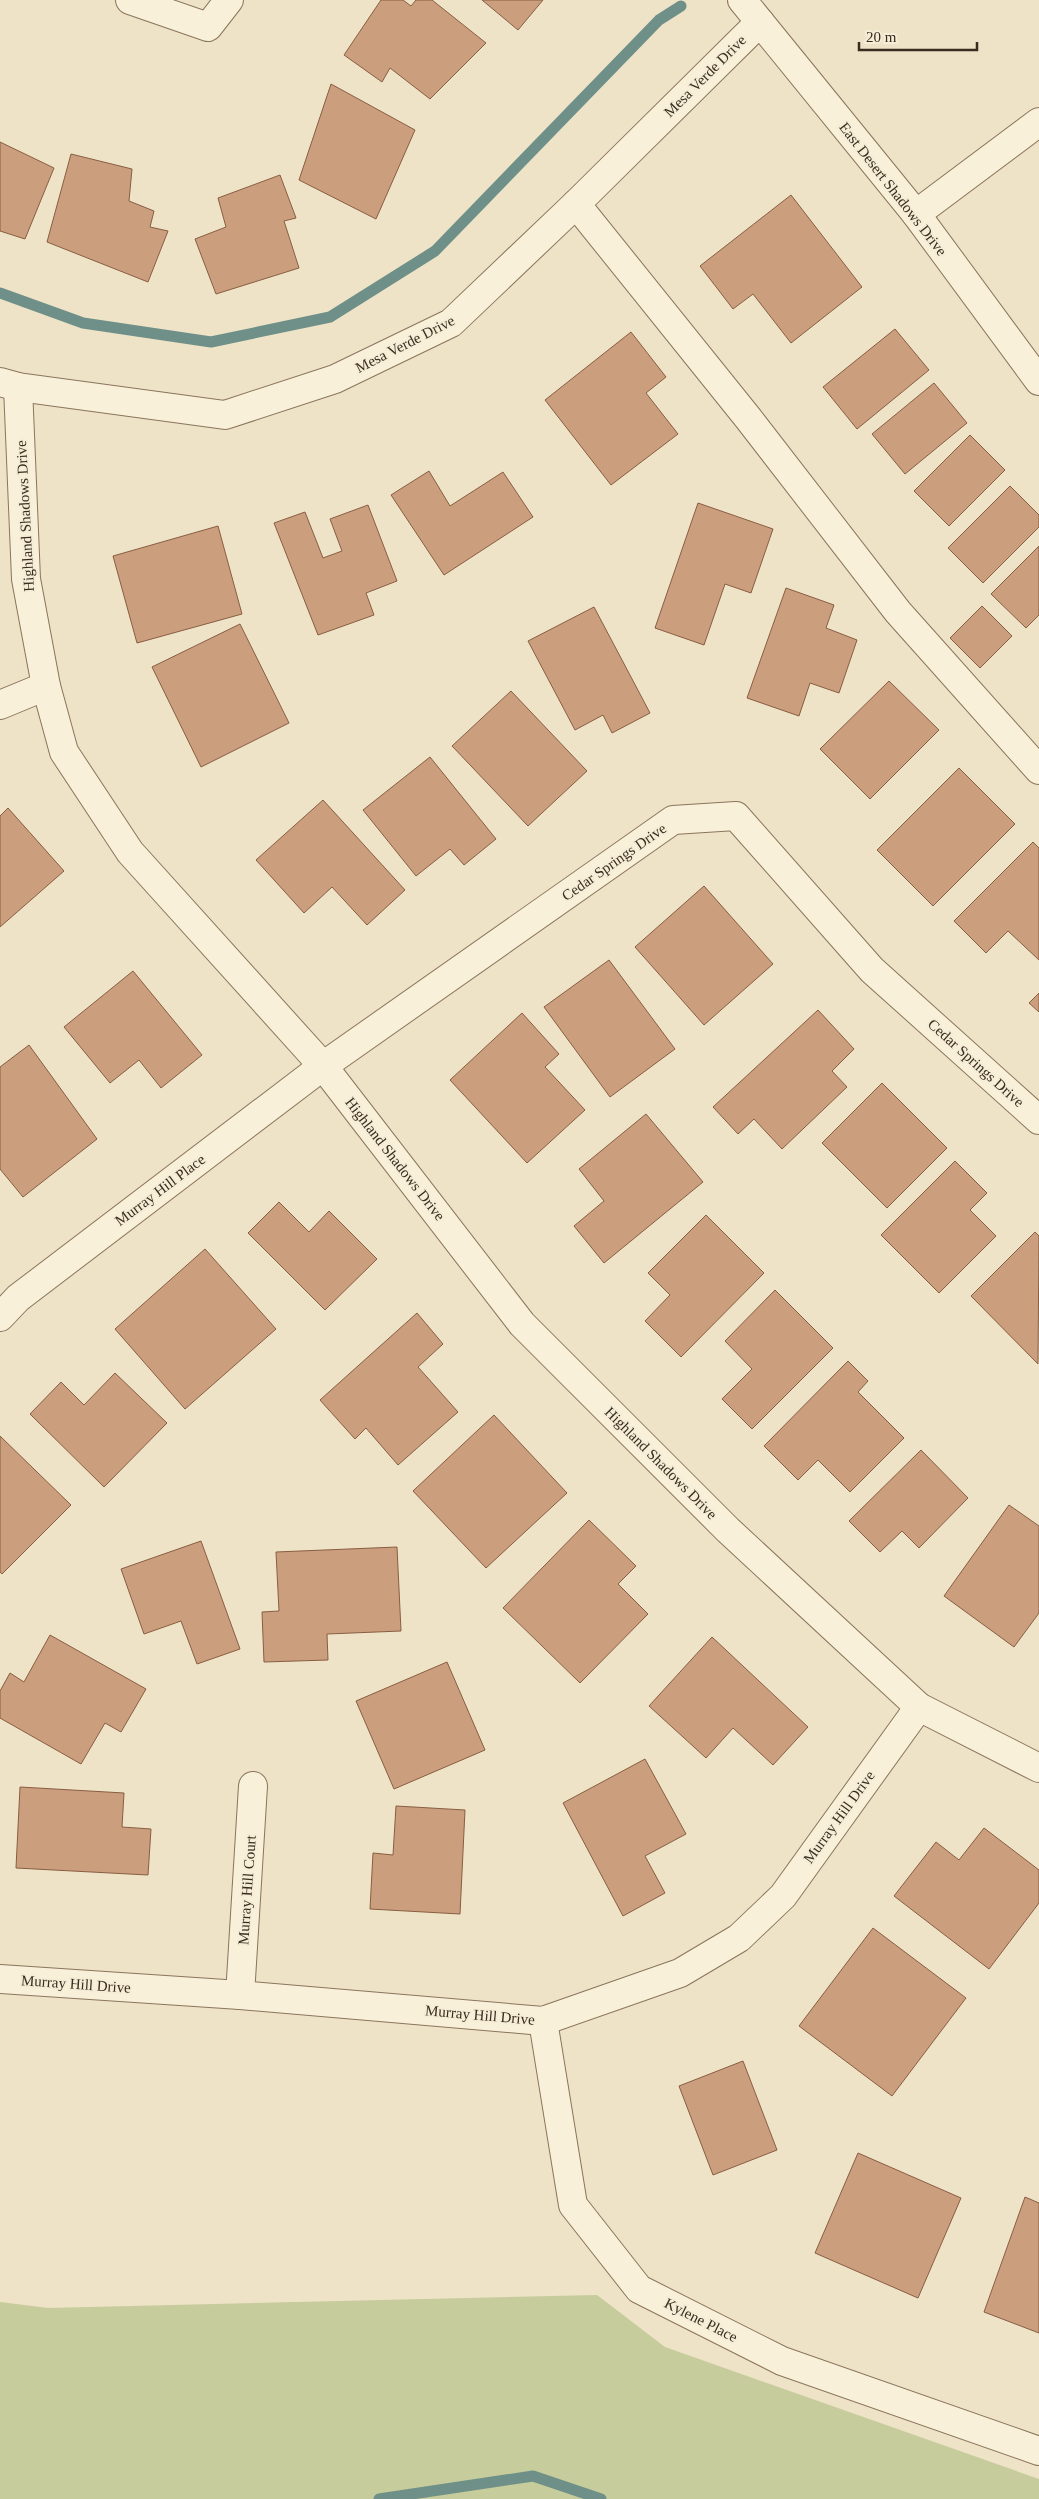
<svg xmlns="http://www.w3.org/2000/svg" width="1039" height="2499" viewBox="0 0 1039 2499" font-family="Georgia,serif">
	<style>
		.green { fill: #c6cc9b }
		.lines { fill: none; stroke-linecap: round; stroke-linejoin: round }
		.stream { stroke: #6e9088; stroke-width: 11 }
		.building { fill: #cb9e7d; stroke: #885e42 }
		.minor-casing { stroke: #8a755c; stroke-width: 30 }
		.minor { stroke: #f9f0da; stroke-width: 28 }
		.labels { text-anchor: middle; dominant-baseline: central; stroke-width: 4; stroke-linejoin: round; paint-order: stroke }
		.street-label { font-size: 15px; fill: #3a2d20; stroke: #f5edd6 }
	</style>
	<rect width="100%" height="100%" fill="#eee2c7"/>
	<polygon class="green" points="597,2295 665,2347 1039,2479 1039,2499 0,2499 0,2302 48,2308"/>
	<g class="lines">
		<g class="stream">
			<polyline points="0,293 83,323 211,342 330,317 435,251 659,20 681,6"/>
			<polyline points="379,2499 533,2476 601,2499"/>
		</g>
	</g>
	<g class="building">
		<polygon points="381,0 403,0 411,6 416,0 432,0 486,43 430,99 390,68 382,82 344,55"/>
		<polygon points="482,0 543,0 518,30"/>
		<polygon points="331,84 415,130 376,219 299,180"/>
		<polygon points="0,142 54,168 25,239 0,231"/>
		<polygon points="71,154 132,169 129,201 154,211 150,227 168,231 148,282 47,242"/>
		<polygon points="280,175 296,218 284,221 299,268 216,294 195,239 226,227 218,198"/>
		<polygon points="791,195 862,287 791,343 753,294 733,309 700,266"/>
		<polygon points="895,329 929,370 857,429 823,387"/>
		<polygon points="631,332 666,377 646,393 678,434 611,485 545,400"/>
		<polygon points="934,383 967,423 905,474 872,434"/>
		<polygon points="970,435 1005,470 949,526 914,491"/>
		<polygon points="429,471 450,506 503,472 533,517 444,575 391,495"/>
		<polygon points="1010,486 1039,515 1039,527 983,583 948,548"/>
		<polygon points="698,503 773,529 751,593 725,584 704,645 655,628"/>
		<polygon points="368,505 397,581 366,593 374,615 318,635 274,523 305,512 323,558 342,551 330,519"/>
		<polygon points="218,526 242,614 137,643 113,556"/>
		<polygon points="1039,546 1039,615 1026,628 991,594"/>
		<polygon points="786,588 834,605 826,628 857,640 839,693 810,683 799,716 747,698"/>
		<polygon points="982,606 1012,636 980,668 950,638"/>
		<polygon points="594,607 650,713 612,733 603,715 575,730 528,641"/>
		<polygon points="240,624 289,723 201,767 152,667"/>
		<polygon points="889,681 939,730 870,799 820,749"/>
		<polygon points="511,691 587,771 528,826 452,746"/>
		<polygon points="430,757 496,839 464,865 450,849 416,876 363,810"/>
		<polygon points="959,768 1015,824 933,906 877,850"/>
		<polygon points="323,800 405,890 367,925 332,887 304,913 256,860"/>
		<polygon points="8,808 64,871 0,927 0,816"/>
		<polygon points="1033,842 1039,848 1039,960 1008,931 986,953 954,921"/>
		<polygon points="704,886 773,964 704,1025 635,947"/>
		<polygon points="609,960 675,1049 610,1097 544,1007"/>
		<polygon points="133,971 202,1055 161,1088 139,1060 110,1083 64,1027"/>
		<polygon points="1039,993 1039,1012 1029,1003"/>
		<polygon points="818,1010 854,1049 832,1071 847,1087 782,1149 754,1119 738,1134 713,1107"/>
		<polygon points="522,1013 559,1054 545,1067 585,1110 527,1163 450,1080"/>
		<polygon points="29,1045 97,1139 23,1197 0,1169 0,1067"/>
		<polygon points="882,1083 947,1148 887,1208 822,1143"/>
		<polygon points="646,1114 703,1182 604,1263 574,1226 604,1201 579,1169"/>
		<polygon points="955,1161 987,1193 970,1210 996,1236 939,1293 881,1235"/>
		<polygon points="279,1202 309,1232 329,1211 377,1259 325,1310 248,1233"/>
		<polygon points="706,1215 764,1273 681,1357 645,1321 670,1295 648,1273"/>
		<polygon points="1035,1232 1039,1236 1038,1364 971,1296"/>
		<polygon points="205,1249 276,1329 185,1409 115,1329"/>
		<polygon points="775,1290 833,1348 752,1429 722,1399 752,1369 725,1341"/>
		<polygon points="417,1313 443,1344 418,1367 458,1412 398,1465 366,1428 355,1439 320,1400"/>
		<polygon points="848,1361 868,1381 858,1392 904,1438 850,1492 818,1460 798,1480 764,1446"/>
		<polygon points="115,1373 167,1423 104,1487 30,1414 61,1382 84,1405"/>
		<polygon points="494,1415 567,1493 486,1568 413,1491"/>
		<polygon points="0,1436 71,1505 2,1574 0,1572"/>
		<polygon points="921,1450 968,1498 919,1548 902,1531 880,1552 849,1521"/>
		<polygon points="1009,1505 1039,1526 1039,1613 1014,1647 944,1596"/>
		<polygon points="589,1520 636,1566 618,1584 648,1614 580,1683 503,1608"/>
		<polygon points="201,1541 240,1649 197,1664 181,1621 144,1634 121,1569"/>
		<polygon points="397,1547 401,1631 327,1634 328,1660 264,1662 262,1612 279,1611 276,1552"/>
		<polygon points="50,1635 146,1689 121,1732 105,1723 81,1764 0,1718 0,1691 10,1673 24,1682"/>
		<polygon points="712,1637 808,1727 773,1765 733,1728 706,1758 649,1706"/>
		<polygon points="447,1662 485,1750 394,1789 356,1701"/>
		<polygon points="645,1759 686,1834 645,1856 665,1893 623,1916 563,1803"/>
		<polygon points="20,1787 124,1793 122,1827 151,1829 148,1875 16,1868"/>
		<polygon points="396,1806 465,1810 460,1914 370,1909 373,1853 393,1855"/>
		<polygon points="984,1828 1039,1870 1039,1903 989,1969 894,1896 936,1842 959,1860"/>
		<polygon points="873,1928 966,1998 892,2096 799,2026"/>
		<polygon points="743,2061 777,2150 713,2175 679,2086"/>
		<polygon points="858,2153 961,2198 918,2298 815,2253"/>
		<polygon points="1025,2197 1039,2203 1039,2333 984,2312"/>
	</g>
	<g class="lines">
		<defs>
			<g id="minor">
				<polyline points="130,0 208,27 229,0"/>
				<polyline points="742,0 916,214 1039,381"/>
				<polyline points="576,204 748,418 898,612 1039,770"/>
				<polyline points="916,214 1039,122"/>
				<polyline points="0,382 18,387 225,415 335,379 451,323 576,204 760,22"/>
				<polyline points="18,387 26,579 46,686 64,752 130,852 323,1066 522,1324 728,1530 919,1707 1039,1768"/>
				<polyline points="0,705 46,686"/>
				<polyline points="0,1317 18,1298 323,1066 673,820 736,816 872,970 1039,1120"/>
				<polyline points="0,1979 240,1995 543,2021 680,1973 739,1938 783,1896 919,1707"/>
				<polyline points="240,1995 253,1786"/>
				<polyline points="543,2021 573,2205 639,2289 782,2361 1039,2451"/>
			</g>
		</defs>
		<use href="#minor" class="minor-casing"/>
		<use href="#minor" class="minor"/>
	</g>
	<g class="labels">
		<g class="street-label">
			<text transform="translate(705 76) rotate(-45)">Mesa Verde Drive</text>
			<text transform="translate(893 189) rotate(52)">East Desert Shadows Drive</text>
			<text transform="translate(405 344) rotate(-27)">Mesa Verde Drive</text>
			<text transform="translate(25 516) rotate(-93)">Highland Shadows Drive</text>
			<text transform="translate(614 862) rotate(-35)">Cedar Springs Drive</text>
			<text transform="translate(976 1063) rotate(42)">Cedar Springs Drive</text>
			<text transform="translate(395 1159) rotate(52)">Highland Shadows Drive</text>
			<text transform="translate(160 1190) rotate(-37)">Murray Hill Place</text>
			<text transform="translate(661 1463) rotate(45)">Highland Shadows Drive</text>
			<text transform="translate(839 1817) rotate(-54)">Murray Hill Drive</text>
			<text transform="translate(247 1890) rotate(-86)">Murray Hill Court</text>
			<text transform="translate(76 1984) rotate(4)">Murray Hill Drive</text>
			<text transform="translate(480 2015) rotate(5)">Murray Hill Drive</text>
			<text transform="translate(701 2320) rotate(27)">Kylene Place</text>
		</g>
	</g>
	<path d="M859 42v8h118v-8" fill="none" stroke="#3a2d20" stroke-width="2.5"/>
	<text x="866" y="42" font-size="15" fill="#3a2d20" stroke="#f5edd6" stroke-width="4" paint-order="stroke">20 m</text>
</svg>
